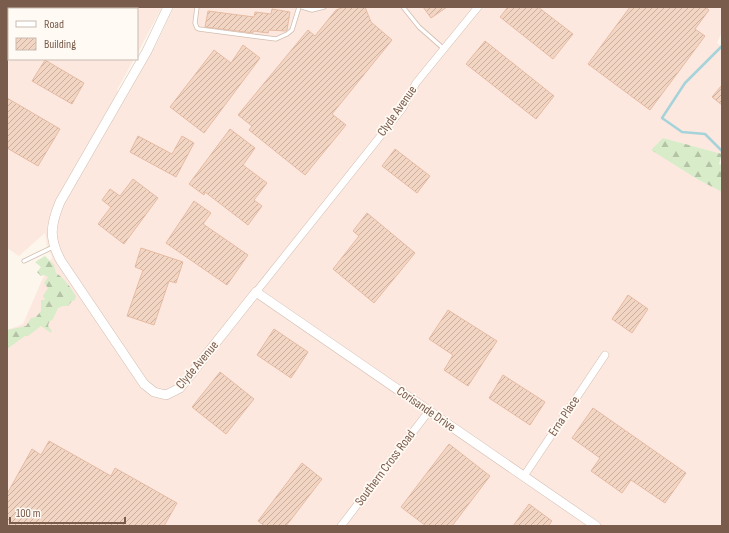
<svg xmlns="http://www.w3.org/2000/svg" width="729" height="533" viewBox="0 0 729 533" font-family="'Sofia Sans Condensed',sans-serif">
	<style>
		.commercial { fill: #fde8e0 }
		.forest { fill: url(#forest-firs) }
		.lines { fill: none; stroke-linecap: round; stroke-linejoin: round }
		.stream { stroke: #a5d3da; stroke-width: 2.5 }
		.building { fill: url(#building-hatch); stroke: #e6bba3 }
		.service-casing { stroke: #d1beb0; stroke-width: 5 }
		.minor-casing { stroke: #d1beb0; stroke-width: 8 }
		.tertiary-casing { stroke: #d1beb0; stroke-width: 10 }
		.service { stroke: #fff; stroke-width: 3.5 }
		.minor { stroke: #fff; stroke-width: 7 }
		.tertiary { stroke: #fff; stroke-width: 9 }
		.labels { text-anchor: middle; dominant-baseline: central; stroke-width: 3.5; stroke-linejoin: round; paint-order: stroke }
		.street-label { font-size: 13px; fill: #7a5c4d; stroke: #fffaf3 }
	</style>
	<defs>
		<pattern id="forest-firs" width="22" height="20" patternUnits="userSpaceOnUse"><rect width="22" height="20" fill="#d8ecc9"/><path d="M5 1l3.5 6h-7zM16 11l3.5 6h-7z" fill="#b4c2a5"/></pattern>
		<pattern id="building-hatch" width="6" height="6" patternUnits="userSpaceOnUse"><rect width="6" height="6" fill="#f3d5c3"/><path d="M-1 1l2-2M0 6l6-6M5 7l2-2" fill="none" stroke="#cab0a1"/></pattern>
	</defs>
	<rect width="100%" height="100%" fill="#fdf6ec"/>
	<g class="commercial">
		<polygon points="7,7 162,7 137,54 137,9 9,9 9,51 7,53"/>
		<polygon points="174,7 722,7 722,32 717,43 722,47 722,154 663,138 672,163 697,179 722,192 722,526 7,526 7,330 23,324 52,257 47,246 45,233 19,256 7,248 7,63 9,59 134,59 117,90 126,95 156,45"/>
	</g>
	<g class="forest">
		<polygon points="663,138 722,154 719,164 722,165 722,192 697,179 651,150"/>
		<path d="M45,256L54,265L56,273C65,279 70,287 76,296L75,300L72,301L68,306H63L58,308L53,319L49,322L48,326L52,331L51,333L41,326L28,336H25L7,349V330L26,326L31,318L36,317L41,311V300H45L43,296L48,288L44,283L48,277L44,275L41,276L37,272L41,267L35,262Z"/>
	</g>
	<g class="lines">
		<polyline class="stream" points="722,46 685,83 662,118 682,132 705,134 722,151"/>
	</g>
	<g class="building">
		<polygon points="344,7 365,7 371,22 392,40 332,114 346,125 305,175 249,130 252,126 238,115 308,30 315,36 336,10"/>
		<polygon points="423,7 447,7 431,18"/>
		<polygon points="508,7 538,7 573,34 553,59 500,17"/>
		<polygon points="630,7 705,7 709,10 695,29 705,36 650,110 588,64"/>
		<polygon points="272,9 290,12 287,30 285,31 269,30 268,33 253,31 253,33 205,27 208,11 254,17 255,12 271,14"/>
		<polygon points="485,41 554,96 536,119 466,64"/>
		<polygon points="243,45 260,58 204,133 170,107 214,50 231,63"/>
		<polygon points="45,60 84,83 72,104 32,81"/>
		<polygon points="722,85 722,105 712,97"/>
		<polygon points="7,98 60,129 38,166 7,148"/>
		<polygon points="230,129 255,148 243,165 267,183 254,200 262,206 248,225 205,192 204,195 189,184"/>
		<polygon points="138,136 172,154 182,136 194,143 176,177 130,152"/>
		<polygon points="395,149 430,176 417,193 382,166"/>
		<polygon points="133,179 158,198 124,244 98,224 111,207 102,200 110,189 120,196"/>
		<polygon points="194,201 211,213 203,224 248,255 227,285 166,243"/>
		<polygon points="367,213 415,253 374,303 333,269 359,236 353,231"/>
		<polygon points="141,248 183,262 176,283 169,281 154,325 127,316 143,270 135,267"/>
		<polygon points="628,295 648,309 632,333 612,319"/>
		<polygon points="448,310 497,341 468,386 444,370 453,355 429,339"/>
		<polygon points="274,329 308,352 291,378 257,355"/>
		<polygon points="220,372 254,399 226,434 192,407"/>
		<polygon points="503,375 545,402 530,425 489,398"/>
		<polygon points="593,408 686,473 665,503 631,480 622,493 591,471 600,458 572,438"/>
		<polygon points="49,441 111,476 115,468 177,503 164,526 7,526 7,494 32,449 41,455"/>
		<polygon points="449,444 490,476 452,526 426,526 401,507"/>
		<polygon points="302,463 322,479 286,526 265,526 258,521"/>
		<polygon points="529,504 552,521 548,526 513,526"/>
	</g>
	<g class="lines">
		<defs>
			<g id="service">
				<polyline points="197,7 195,23 197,28 199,29 276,39 287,34 292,30 299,7"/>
				<polyline points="302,7 312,10 324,7"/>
				<polyline points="403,7 419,27 444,49"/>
				<polyline points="24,261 53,247"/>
			</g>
			<g id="minor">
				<polyline points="256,292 402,109 416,83 478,7"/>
				<polyline points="524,476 605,355"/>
				<polyline points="341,526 429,411"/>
			</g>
			<path id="tertiary" d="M168,7L147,51L60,202C50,226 49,239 61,261L144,384L154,392L166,395L180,388L256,292L596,526"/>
		</defs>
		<use href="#service" class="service-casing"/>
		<use href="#minor" class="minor-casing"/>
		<use href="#tertiary" class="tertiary-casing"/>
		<use href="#service" class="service"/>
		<use href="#minor" class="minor"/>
		<use href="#tertiary" class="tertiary"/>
	</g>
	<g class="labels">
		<g class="street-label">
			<text transform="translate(397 111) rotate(-55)">Clyde Avenue</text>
			<text transform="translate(197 365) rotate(-50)">Clyde Avenue</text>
			<text transform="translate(426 409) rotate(35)">Corisande Drive</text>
			<text transform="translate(564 416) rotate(-56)">Erna Place</text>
			<text transform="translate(385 468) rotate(-53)">Southern Cross Road</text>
		</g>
	</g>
	<rect width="729" height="533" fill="none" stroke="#7a5c4d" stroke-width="16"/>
	<rect x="8" y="8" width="130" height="52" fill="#fffaf3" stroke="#cabbb1"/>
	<rect x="16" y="21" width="20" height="6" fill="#ffffff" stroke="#cabbb1"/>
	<text x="44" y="28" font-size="12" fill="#7a5c4d">Road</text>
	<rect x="16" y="38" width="20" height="12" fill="url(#building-hatch)" stroke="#cabbb1"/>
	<text x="44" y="48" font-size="12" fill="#7a5c4d">Building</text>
	<path d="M10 517v6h115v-6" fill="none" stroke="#7a5c4d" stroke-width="2"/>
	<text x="16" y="517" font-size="12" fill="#7a5c4d" stroke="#fffaf3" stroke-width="3" paint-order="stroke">100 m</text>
</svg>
